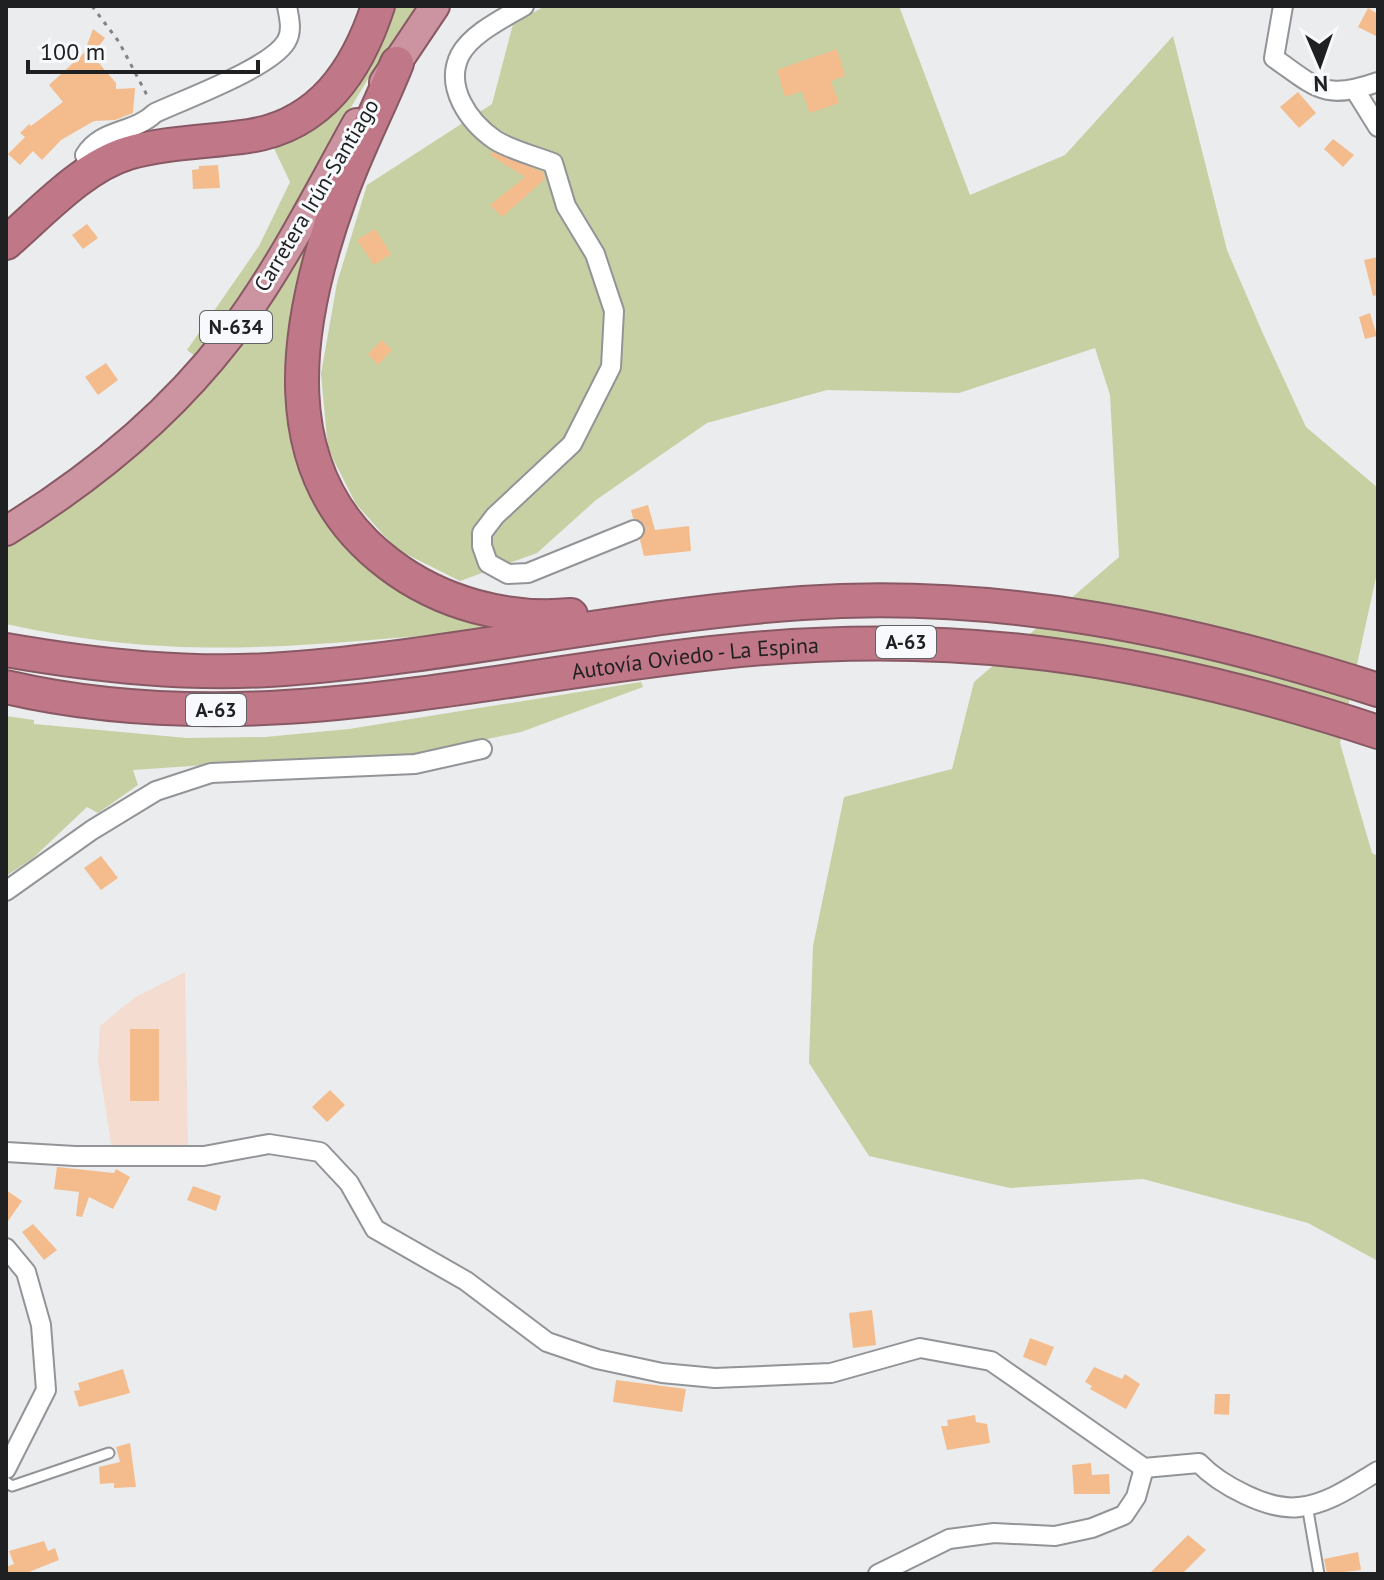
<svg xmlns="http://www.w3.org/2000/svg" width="1384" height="1580" viewBox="0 0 1384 1580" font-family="'PT Sans',sans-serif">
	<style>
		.commercial { fill: #f4dcd1 }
		.green { fill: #c7d0a3 }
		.building { fill: #f4bc8d }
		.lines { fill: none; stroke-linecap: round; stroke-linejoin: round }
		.service-casing { stroke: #929497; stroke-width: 13 }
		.minor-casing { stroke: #929497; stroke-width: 22 }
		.trunk-casing { stroke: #885964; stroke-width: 32 }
		.motorway-casing { stroke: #885964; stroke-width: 36 }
		.path { stroke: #838486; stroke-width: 3; stroke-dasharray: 4 6; stroke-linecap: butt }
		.service { stroke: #fff; stroke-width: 9 }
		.minor { stroke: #fff; stroke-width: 18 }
		.trunk { stroke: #cc93a0; stroke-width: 28 }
		.motorway { stroke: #c07888; stroke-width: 32 }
		.labels { text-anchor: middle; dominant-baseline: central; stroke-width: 6; stroke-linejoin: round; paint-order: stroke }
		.shield { fill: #f7f9fc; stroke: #606163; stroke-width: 2 }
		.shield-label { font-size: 20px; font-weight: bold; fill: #1f2021 }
		.street-label { font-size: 22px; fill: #1f2021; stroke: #f7f9fc }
	</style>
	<rect width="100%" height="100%" fill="#eaecee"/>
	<polygon class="commercial" points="185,972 188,1147 112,1149 98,1061 100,1026 134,998"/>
	<g class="green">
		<path d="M391,6H417C335,118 281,247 196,357L187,350L259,246L290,182L272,144Z"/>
		<polygon points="545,6 899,6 970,195 1065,155 1173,36 1227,250 1264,336 1306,427 1378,488 1378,568 1340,743 1372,853 1378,856 1378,1261 1308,1223 1143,1179 1010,1188 869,1156 809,1063 813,946 844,797 952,769 974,682 1119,557 1110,395 1095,348 959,393 827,390 707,423 596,500 537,553 460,581 396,549 356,504 328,449 321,374 337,283 367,185 492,104 513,24"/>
		<path d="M333,192L304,297L336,522L509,627C467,633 425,636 382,639C245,651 141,654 6,624V546L87,492Z"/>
		<polygon points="641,682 643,687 521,732 405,756 308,758 133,770 138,785 98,813 87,807 32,859 6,876 6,716 34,720 34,724 187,738 265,737 349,729"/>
	</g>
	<g class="building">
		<polygon points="1368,8 1378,14 1378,37 1358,27"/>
		<polygon points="93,29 105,38 92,55 116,83 116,89 135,88 133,113 115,120 94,121 61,140 42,160 33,151 20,165 8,154 25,137 20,133 29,124 31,126 63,102 49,85 84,53"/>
		<polygon points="837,49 845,76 831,81 839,103 810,113 802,91 785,97 777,70"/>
		<polygon points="1298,92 1316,113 1299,128 1280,107"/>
		<polygon points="1333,139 1354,155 1343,167 1324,149"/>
		<polygon points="492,152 543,172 545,179 502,217 490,205 525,177 490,155"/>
		<polygon points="199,166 218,165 220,188 193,189 192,170 199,169"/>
		<polygon points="87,224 98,238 83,249 72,235"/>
		<polygon points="375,229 391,254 374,265 357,240"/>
		<polygon points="1378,257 1378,295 1373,296 1364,260"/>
		<polygon points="1370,313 1377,336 1365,339 1359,317"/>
		<polygon points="382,340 392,350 378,365 368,354"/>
		<polygon points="106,363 118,380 98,395 85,377"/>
		<polygon points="648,505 655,530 689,526 691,551 644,556 640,540 645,526 633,518 631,510"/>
		<polygon points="101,856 118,878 101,890 84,868"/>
		<rect x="130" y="1029" width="29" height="72"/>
		<polygon points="330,1090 345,1105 327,1122 312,1107"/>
		<polygon points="57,1167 114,1173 116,1169 130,1177 113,1209 89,1197 82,1217 76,1216 79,1192 54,1189"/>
		<polygon points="193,1186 221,1196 216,1211 187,1200"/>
		<polygon points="6,1190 22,1201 6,1224"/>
		<polygon points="33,1224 57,1250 44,1260 22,1232"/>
		<polygon points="872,1310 876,1345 853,1348 849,1313"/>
		<polygon points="1030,1338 1054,1347 1046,1366 1023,1357"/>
		<polygon points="1094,1367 1122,1379 1125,1374 1140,1384 1126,1409 1090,1389 1092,1386 1085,1382"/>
		<polygon points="123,1369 130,1393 79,1407 74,1391 80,1390 78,1383"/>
		<polygon points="616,1380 686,1389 682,1412 613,1402"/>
		<polygon points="1215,1394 1230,1394 1229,1415 1214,1414"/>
		<polygon points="975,1415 976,1422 987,1424 990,1443 947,1450 941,1426 948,1426 947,1420"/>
		<polygon points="130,1443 136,1487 114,1488 114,1483 100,1484 99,1467 120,1462 116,1447"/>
		<polygon points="1091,1463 1092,1475 1109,1474 1110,1494 1074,1494 1072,1465"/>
		<polygon points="1188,1535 1206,1550 1182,1574 1149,1574"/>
		<polygon points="44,1541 48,1551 55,1548 59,1560 24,1574 6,1574 6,1567 14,1564 9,1551"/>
		<polygon points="1358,1552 1361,1570 1327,1574 1324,1559"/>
	</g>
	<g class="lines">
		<defs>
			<g id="service">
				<polyline points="6,1482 12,1486 109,1453"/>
				<polyline points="1307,1505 1319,1574"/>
			</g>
			<g id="minor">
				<path d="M524,6C504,18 472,33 460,55C444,87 469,122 495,140C511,150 535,156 553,163L566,206L595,254L614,311L611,367L572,444L495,516L482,533V546L488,563L508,574L528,573L634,530"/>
				<path d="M1283,6L1274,58C1317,88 1324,101 1378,82"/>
				<polyline points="1355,90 1378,127"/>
				<path d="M92,172L85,155C102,128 133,134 155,113C185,99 270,68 286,42C293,31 289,18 287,6"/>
				<polyline points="6,891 92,830 156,791 211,773 415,764 482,749"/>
				<path d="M6,1152L75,1156H204L269,1144L320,1152L349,1183L375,1229L466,1281L547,1342L597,1359L662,1373L715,1378L831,1373L920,1348L991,1361L1144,1468L1199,1463C1219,1484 1268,1511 1299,1507C1328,1504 1353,1486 1378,1471"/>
				<polyline points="6,1248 26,1272 41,1325 46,1390 6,1469"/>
				<polyline points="878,1574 949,1539 994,1533 1055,1536 1092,1528 1124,1515 1136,1497 1144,1468"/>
			</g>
			<g id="trunk">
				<polyline points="384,82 435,6"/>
				<path d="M6,531C91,479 168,416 229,337C279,271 317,195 357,123"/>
			</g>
			<g id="motorway">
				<path d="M397,63C379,108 356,151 340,197C295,322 268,473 389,564C440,603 507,621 571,615"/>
				<path d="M6,243C42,212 82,167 128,153C167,142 209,142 249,136C321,125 357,70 378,6"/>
				<path d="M6,650C98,666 190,676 284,669C457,656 628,615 802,603C999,589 1192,630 1378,690"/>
				<path id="s1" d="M6,687C247,743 474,679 712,653C952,626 1150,657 1378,732"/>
			</g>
		</defs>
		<use href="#service" class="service-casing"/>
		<use href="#minor" class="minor-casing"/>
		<use href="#trunk" class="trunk-casing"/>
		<use href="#motorway" class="motorway-casing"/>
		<polyline class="path" points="92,6 119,42 149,99"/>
		<use href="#service" class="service"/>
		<use href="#minor" class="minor"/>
		<use href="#trunk" class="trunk"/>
		<use href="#motorway" class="motorway"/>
	</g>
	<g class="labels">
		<g class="shield">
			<rect x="200" y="311" width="72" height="32" rx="6"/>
			<rect x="876" y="626" width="60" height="32" rx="6"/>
			<rect x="186" y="694" width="60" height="32" rx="6"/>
		</g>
		<g class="shield-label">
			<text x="236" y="327">N-634</text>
			<text x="906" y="642">A-63</text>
			<text x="216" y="710">A-63</text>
		</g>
		<g class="street-label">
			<text transform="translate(316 195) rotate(-59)">Carretera Irún-Santiago</text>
			<text stroke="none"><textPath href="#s1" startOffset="694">Autovía Oviedo - La Espina</textPath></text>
		</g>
	</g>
	<rect width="1384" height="1580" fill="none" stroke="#1f2021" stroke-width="16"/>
	<g transform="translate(1320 64) rotate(178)" stroke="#f7f9fc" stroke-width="6" paint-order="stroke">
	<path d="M0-6L14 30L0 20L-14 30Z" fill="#1f2021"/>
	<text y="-12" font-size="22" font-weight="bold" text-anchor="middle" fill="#1f2021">N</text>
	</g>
	<path d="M28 60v12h230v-12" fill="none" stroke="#1f2021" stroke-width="4"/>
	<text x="40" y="60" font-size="24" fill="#1f2021" stroke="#f7f9fc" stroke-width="6" paint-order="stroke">100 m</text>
</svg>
